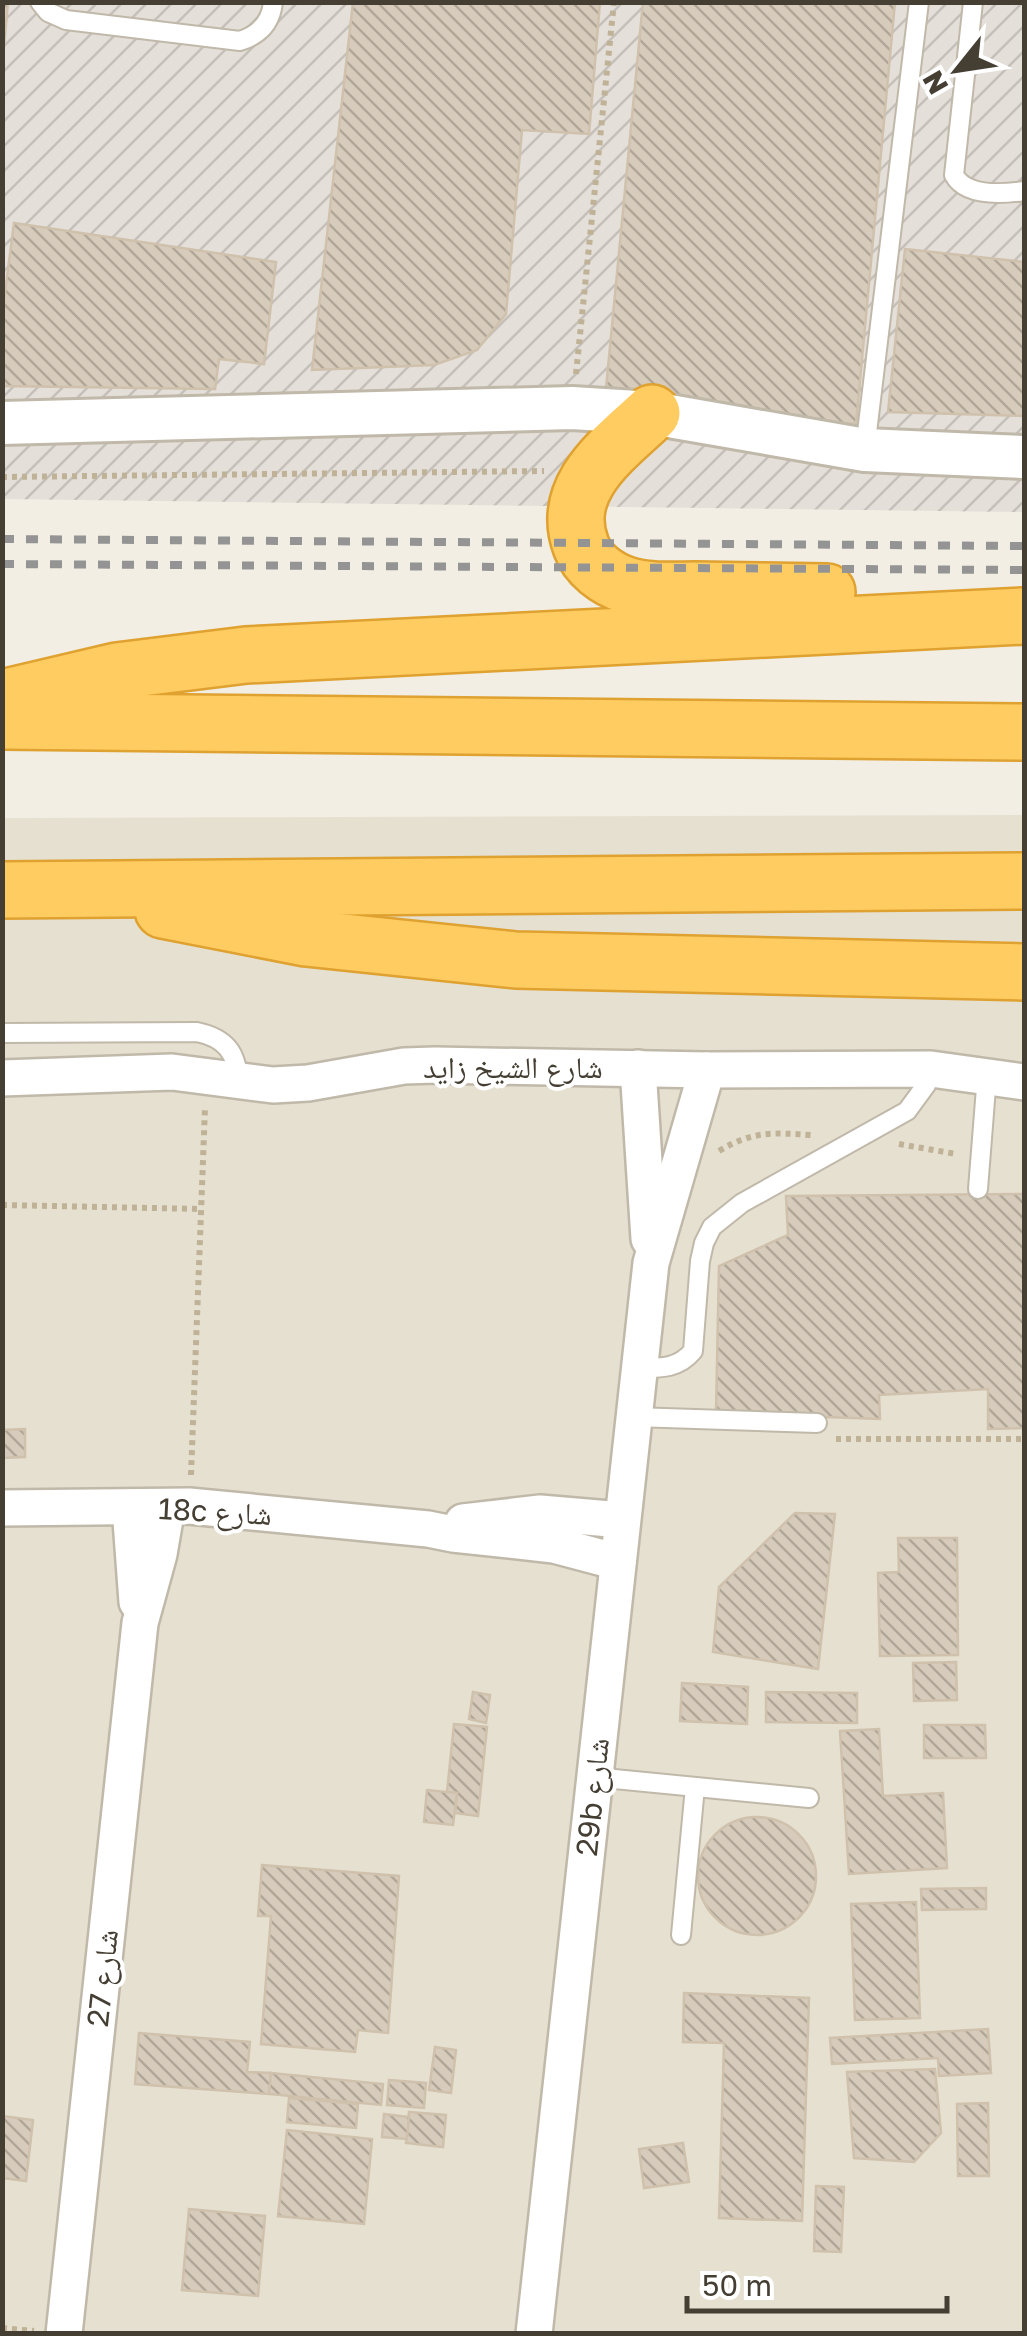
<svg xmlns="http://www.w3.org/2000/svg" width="1027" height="2336" viewBox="0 0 1027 2336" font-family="'Golos Text','Noto Naskh Arabic',sans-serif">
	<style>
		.residential { fill: #e6e0d1 }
		.industrial { fill: url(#industrial-furrows) }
		.building { fill: url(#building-back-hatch); stroke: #cfc1ac; stroke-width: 2.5 }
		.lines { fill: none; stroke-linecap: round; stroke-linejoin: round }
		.service-casing { stroke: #c0b8a9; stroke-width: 22 }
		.minor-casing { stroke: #c0b8a9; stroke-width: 40 }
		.tertiary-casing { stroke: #c0b8a9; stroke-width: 48 }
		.motorway-casing { stroke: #dfa130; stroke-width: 60 }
		.path { stroke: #bfb297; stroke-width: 6; stroke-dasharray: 5 5; stroke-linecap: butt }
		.service { stroke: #fff; stroke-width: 18 }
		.minor { stroke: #fff; stroke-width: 35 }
		.tertiary { stroke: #fff; stroke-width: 42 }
		.motorway { stroke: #ffcc61; stroke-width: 55 }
		.rail { stroke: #949494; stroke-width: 8; stroke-dasharray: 12 12; stroke-linecap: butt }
		.labels { text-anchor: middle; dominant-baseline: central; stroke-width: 8; stroke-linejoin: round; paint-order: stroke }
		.street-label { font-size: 30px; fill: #443e33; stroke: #fff }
	</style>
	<defs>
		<pattern id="industrial-furrows" width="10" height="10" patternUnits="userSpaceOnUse" patternTransform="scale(2.5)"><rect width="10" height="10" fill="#e4dfd8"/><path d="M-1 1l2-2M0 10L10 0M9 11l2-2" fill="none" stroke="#c5c0ba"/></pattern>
		<pattern id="building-back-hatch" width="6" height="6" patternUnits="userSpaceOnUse" patternTransform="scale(2.5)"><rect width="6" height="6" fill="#d7ccbc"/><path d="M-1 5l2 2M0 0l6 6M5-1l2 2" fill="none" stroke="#b0a799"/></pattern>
	</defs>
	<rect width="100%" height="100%" fill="#f2eee3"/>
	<polygon class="residential" points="1024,815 1024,2333 3,2333 2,818"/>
	<polygon class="industrial" points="3,3 1024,3 1024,512 3,499"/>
	<g class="building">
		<polygon points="2,2 8,2 2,67"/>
		<polygon points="353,2 600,2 589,134 522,130 506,314 477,350 434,365 312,370"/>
		<polygon points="643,2 895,2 856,424 605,399"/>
		<polygon points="14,223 276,262 264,364 219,359 215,389 2,386 2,316"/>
		<polygon points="905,249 1024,262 1024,416 888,412"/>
		<polygon points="1024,1194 1024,1428 988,1429 988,1389 879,1395 880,1419 716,1413 719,1266 788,1235 786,1196"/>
		<polygon points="25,1429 25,1457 2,1458 2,1430"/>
		<polygon points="795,1513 835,1514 818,1669 713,1652 719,1587"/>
		<polygon points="898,1538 957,1538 958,1655 880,1656 878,1573 899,1572"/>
		<polygon points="956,1662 957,1700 914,1701 913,1663"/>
		<polygon points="682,1683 748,1687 747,1724 680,1721"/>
		<polygon points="473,1692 490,1695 486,1723 469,1719"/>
		<polygon points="766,1692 857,1693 857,1723 766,1722"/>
		<polygon points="454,1724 487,1727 478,1816 455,1813 457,1793 447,1792"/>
		<polygon points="924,1725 985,1725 986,1758 924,1758"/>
		<polygon points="879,1729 883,1796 943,1793 947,1868 849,1874 840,1731"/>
		<polygon points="427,1790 457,1793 453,1825 424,1822"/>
		<circle cx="757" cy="1876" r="59"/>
		<polygon points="262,1865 399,1876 388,2033 358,2030 355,2052 261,2044 271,1916 258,1916"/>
		<polygon points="986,1888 986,1909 922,1910 921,1889"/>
		<polygon points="916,1902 920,2018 855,2020 851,1904"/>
		<polygon points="684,1993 809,1998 802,2221 719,2218 724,2043 683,2042"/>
		<polygon points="988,2029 991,2073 939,2076 938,2058 832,2064 830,2038"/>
		<polygon points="139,2033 250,2042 247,2072 271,2073 269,2094 135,2084"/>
		<polygon points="435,2047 456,2050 451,2093 429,2090"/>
		<polygon points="935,2069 941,2133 914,2162 854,2158 847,2072"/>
		<polygon points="271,2073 383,2084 381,2105 269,2094"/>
		<polygon points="389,2080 426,2083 424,2108 387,2105"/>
		<polygon points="289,2098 358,2104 356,2128 287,2122"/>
		<polygon points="988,2103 989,2176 958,2176 957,2104"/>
		<polygon points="409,2112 446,2115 443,2147 406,2143"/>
		<polygon points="384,2114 409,2117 407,2139 382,2137"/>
		<polygon points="2,2116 33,2120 26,2181 2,2178"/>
		<polygon points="287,2130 372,2139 364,2224 278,2216"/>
		<polygon points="683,2143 689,2182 644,2188 639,2149"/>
		<polygon points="816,2186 844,2187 841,2252 814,2251"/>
		<polygon points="189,2209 265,2216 258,2296 182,2290"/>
	</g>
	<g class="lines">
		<defs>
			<g id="service">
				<path d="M40,2L48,12L66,20L240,41C259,35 271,23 273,2"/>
				<path d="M973,2L954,175C966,197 1003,194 1024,191"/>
				<polyline points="865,449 919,2"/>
				<path d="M2,1033L197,1032C225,1038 237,1052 238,1081"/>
				<polyline points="978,1189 987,1075"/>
				<path d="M639,1368C660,1368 678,1369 693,1351L700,1261L704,1243L712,1227L742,1203L907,1111L926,1085L931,1069"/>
				<polyline points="634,1417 817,1423"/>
				<polyline points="594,1777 809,1798"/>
				<polyline points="681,1935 695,1787"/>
			</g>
			<g id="minor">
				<polyline points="638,1068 649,1239"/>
				<polyline points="2,1078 172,1072 273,1085 308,1083 404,1066 435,1065 707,1070 931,1069 1024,1082"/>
				<polyline points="130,1507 137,1602"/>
				<polyline points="2,1508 189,1506 428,1529 453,1534 554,1545 618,1562"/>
				<polyline points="463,1522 540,1513 622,1520"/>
				<polyline points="64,2334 140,1623 159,1554 167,1507"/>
				<polyline points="534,2334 651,1263 707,1070"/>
			</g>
			<polyline id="tertiary" points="2,423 572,408 652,413 865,450 1024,457"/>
			<g id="motorway">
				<path d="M652,413C614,449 559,487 581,546C588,565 607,579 626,585C647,592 673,590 695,590C739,591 783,591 827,592"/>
				<polyline points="2,698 117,671 246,655 1024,616"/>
				<polyline points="2,721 1024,732"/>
				<polyline points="2,890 1024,881"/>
				<polyline points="163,910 306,938 516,960 1024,972"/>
			</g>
		</defs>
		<use href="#service" class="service-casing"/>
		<use href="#minor" class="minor-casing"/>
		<use href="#tertiary" class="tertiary-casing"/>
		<use href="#motorway" class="motorway-casing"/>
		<g class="path">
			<polyline points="576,374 614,2"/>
			<polyline points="2,477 544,471"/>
			<polyline points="899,1144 956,1154"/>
			<path d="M719,1151C754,1130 773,1133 812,1135"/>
			<polyline points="2,1205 202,1209"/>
			<polyline points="836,1439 1024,1439"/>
			<polyline points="191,1475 205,1108"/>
			<polyline points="2,2328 34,2331"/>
		</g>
		<use href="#service" class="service"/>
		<use href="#minor" class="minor"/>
		<use href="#tertiary" class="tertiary"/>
		<use href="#motorway" class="motorway"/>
		<g class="rail">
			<polyline points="2,539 1024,546"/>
			<polyline points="2,564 1024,570"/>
		</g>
	</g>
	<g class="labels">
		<g class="street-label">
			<text x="513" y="1067">شارع الشيخ زايد</text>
			<text transform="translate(215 1511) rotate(3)">18c شارع</text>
			<text transform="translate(592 1797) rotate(-84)">29b شارع</text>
			<text transform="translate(102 1978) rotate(-84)">شارع 27</text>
		</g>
	</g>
	<rect width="1027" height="2336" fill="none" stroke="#443e33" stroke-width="10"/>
	<g transform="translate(957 70) rotate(240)" stroke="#ffffff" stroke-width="8" paint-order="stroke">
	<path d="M0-8L18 38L0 25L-18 38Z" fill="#443e33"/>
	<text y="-15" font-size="28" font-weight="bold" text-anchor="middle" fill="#443e33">N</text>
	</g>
	<path d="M687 2296v15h260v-15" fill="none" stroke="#443e33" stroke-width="5"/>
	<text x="702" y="2296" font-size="30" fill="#443e33" stroke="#ffffff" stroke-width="8" paint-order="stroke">50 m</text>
</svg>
